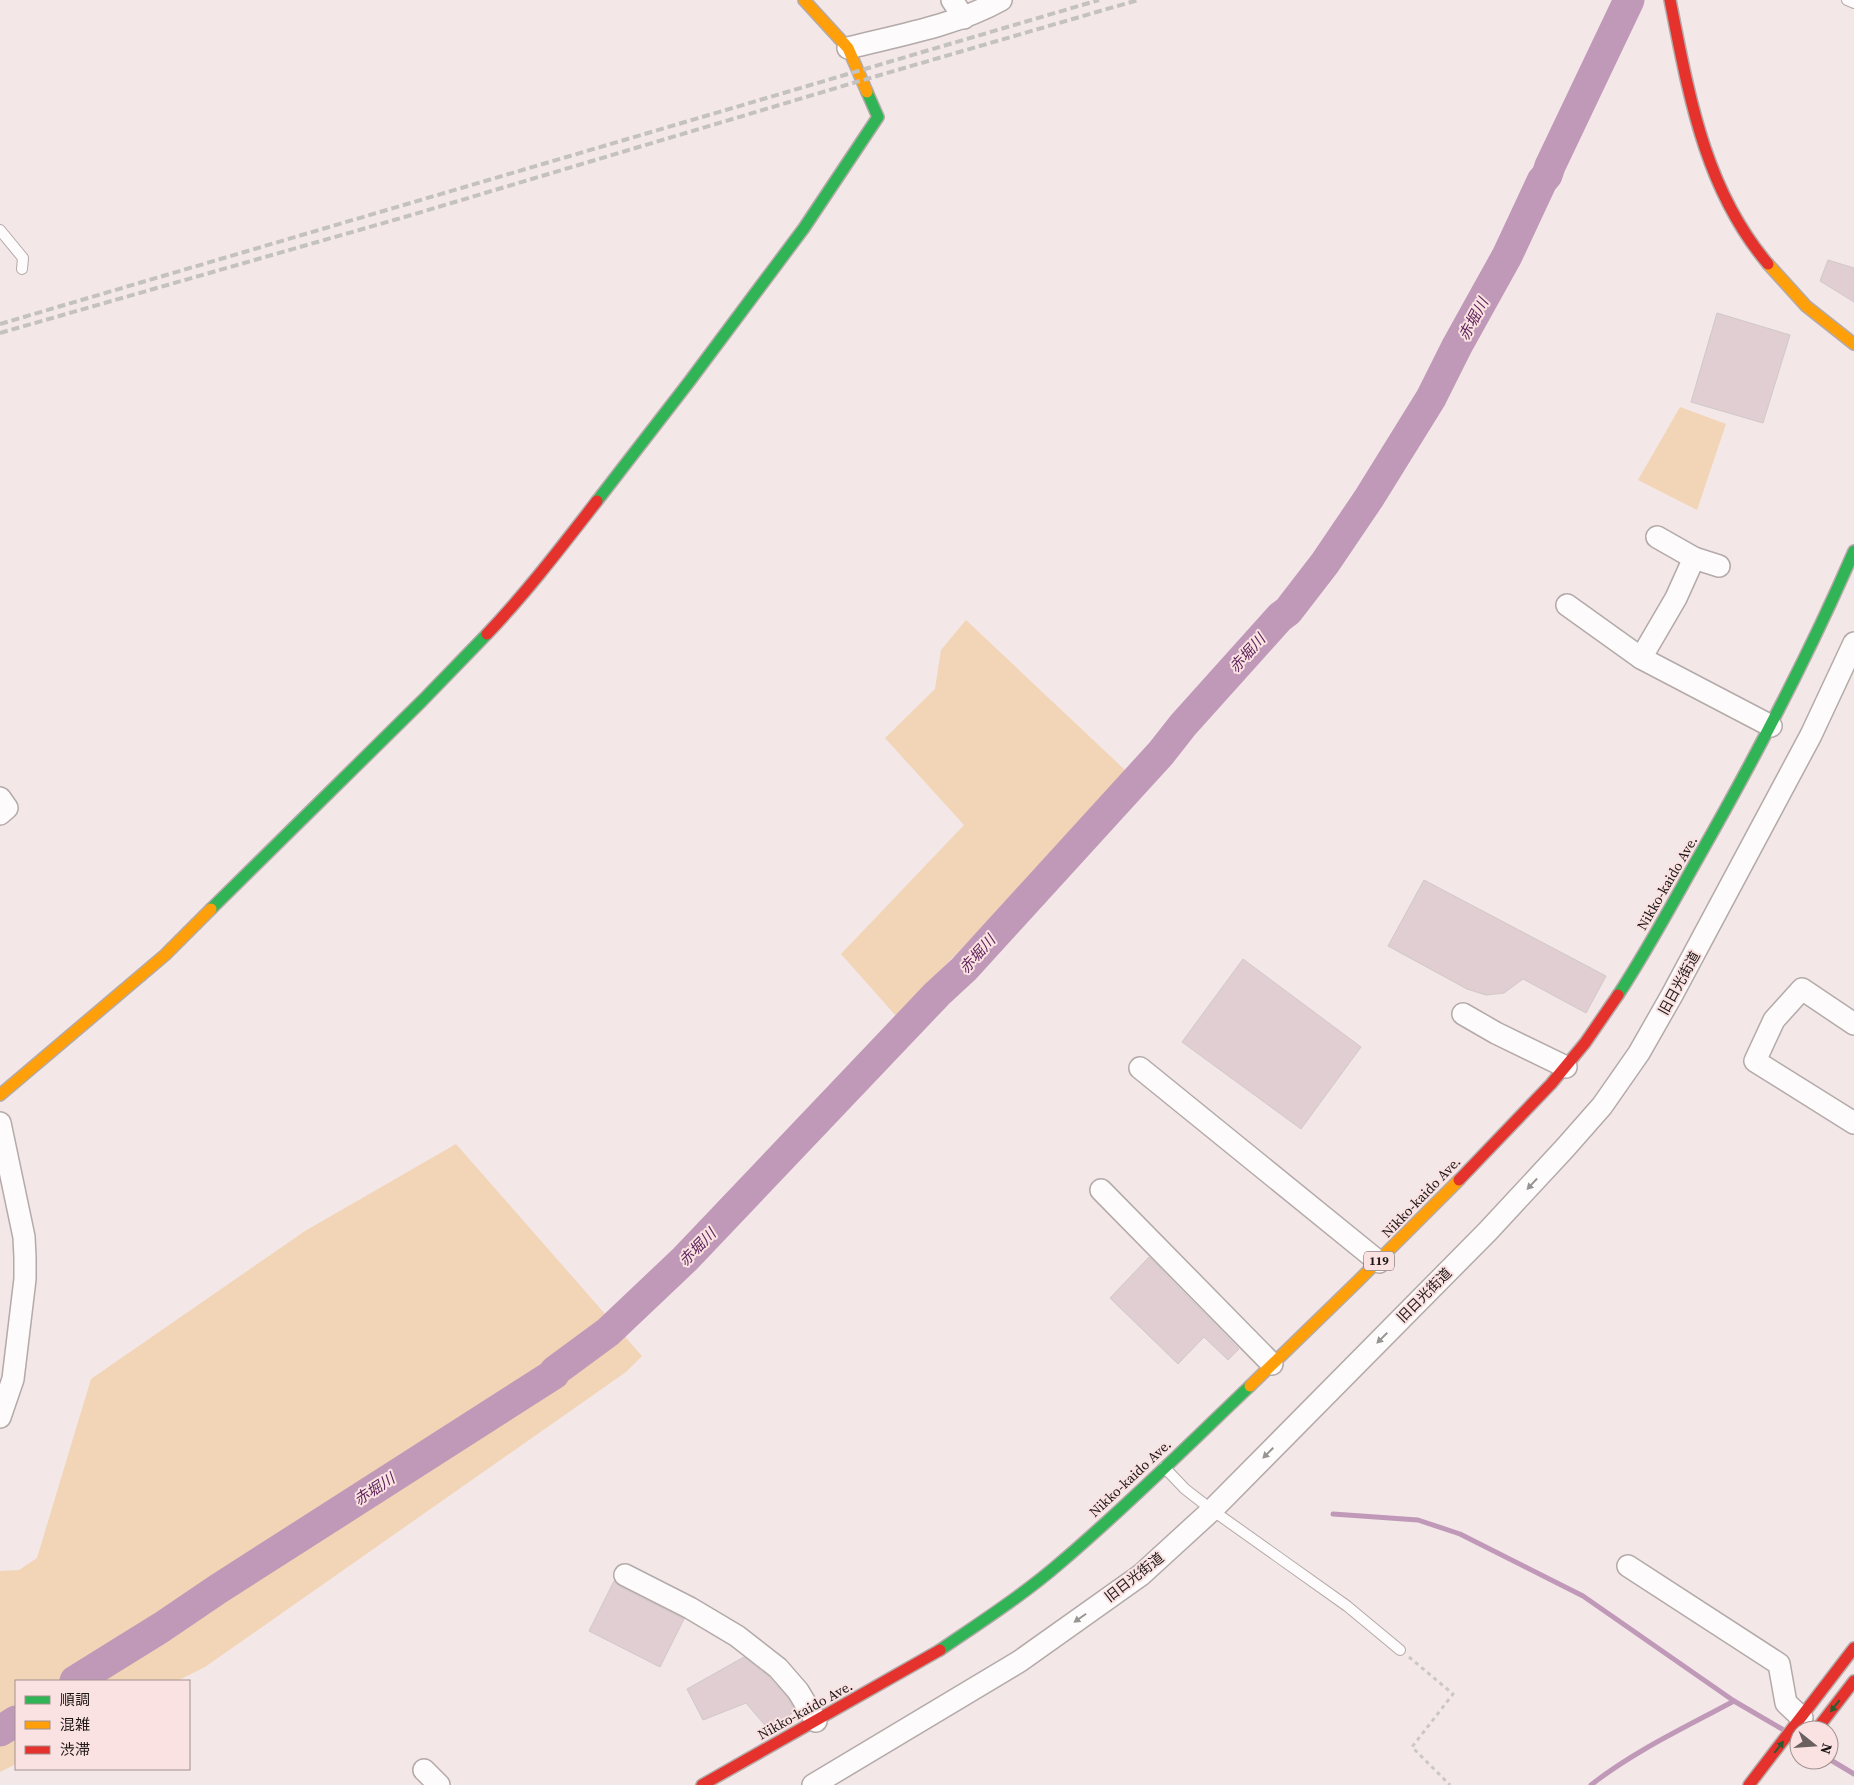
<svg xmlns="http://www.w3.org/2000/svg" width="1854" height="1785" viewBox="0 0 1854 1785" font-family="'Source Serif 4','Noto Sans JP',serif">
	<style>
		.green { fill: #f1d5b6 }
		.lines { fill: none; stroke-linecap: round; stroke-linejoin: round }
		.stream { stroke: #c099b9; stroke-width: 5 }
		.river { stroke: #c099b9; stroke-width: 31 }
		.building { fill: #e1ced2; stroke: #d1c8c9 }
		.lane-casing { stroke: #b3aaa9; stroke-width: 12 }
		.street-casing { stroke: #b3aaa9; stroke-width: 24 }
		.fast-casing { stroke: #b3aaa9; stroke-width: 14 }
		.slow-casing { stroke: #b3aaa9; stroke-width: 14 }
		.jam-casing { stroke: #b3aaa9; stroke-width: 14 }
		.path { stroke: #cbc7c7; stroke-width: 3; stroke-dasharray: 4 4; stroke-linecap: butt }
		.lane { stroke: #fdfbfb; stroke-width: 10 }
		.street { stroke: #fdfbfb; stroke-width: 21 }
		.fast { stroke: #30b455; stroke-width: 11 }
		.slow { stroke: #ff9f0a; stroke-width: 11 }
		.jam { stroke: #e5322d; stroke-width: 11 }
		.rail { stroke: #c4c1c1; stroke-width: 4; stroke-dasharray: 8 4; stroke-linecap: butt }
		.oneway { fill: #999494 }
		.oneway2 { fill: #265e32 }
		.labels { text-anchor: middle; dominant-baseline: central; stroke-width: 4; stroke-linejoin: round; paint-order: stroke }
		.shield { fill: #f9e2e1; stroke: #605453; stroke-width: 1 }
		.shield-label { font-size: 12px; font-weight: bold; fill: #1e1716 }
		.street-label { font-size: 14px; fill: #1e1716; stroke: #f9e2e1 }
		.water-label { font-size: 15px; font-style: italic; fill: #5b1e58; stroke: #f9e2e1 }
	</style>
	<rect width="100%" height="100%" fill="#f3e7e7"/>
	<g class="green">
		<polygon points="1680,407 1726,424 1697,510 1638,480"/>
		<polygon points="966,620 1125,770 1050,857 896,1016 841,954 964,825 885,738 935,689 941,650"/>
		<polygon points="456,1144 642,1356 626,1372 205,1667 177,1681 16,1681 16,1764 0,1772 0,1571 19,1570 37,1558 91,1379 305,1231"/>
	</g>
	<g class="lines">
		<g class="stream">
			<polyline points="1333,1514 1418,1520 1460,1534 1583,1596 1734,1701 1782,1729"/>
			<polyline points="1829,1759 1854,1774"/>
			<path d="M1591,1785C1634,1751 1686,1727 1734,1701"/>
		</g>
		<g class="river">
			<polyline points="75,1681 162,1627 218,1589 554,1374 555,1371 608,1332 685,1259 937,994 964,969 1161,753 1183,725 1280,617 1288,611 1325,563 1369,498 1431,398 1457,346 1507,256 1542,181 1547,175 1550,166 1629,0"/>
			<polyline points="0,1731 16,1721"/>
		</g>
	</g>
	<g class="building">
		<polygon points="1828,260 1854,268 1854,302 1820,281"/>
		<polygon points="1717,313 1790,335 1763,423 1691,402"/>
		<polygon points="1424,880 1606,976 1586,1013 1523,979 1504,993 1486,995 1467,989 1388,946"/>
		<polygon points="1243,959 1361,1047 1301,1129 1182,1042"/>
		<polygon points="1149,1257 1239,1349 1228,1360 1204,1337 1178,1364 1110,1298"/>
		<polygon points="614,1581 619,1586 684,1619 660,1667 589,1631"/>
		<polygon points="744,1657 769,1677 788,1698 795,1711 769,1730 746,1703 703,1720 687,1689"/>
	</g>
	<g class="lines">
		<defs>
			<g id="lane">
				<polyline points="1847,0 1854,3"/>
				<polyline points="0,230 23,258 22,269"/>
				<polyline points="1164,1467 1185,1489 1212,1510 1347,1606 1400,1650"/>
			</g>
			<g id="street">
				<polyline points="952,0 964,18"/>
				<path d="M848,48C900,35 954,26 1001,0"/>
				<polyline points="1657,537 1694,558 1719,566"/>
				<polyline points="1567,605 1641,658 1771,726"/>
				<polyline points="1641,658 1676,598 1694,558"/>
				<polyline points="0,798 7,808 0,814"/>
				<polyline points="1463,1014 1496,1033 1566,1067"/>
				<polyline points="1854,1024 1802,989 1774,1020 1755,1061 1854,1123"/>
				<polyline points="1140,1068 1379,1262"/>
				<polyline points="0,1123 24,1237 25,1257 25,1279 13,1379 0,1417"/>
				<polyline points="1101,1190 1272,1364"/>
				<polyline points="1628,1566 1779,1664 1786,1703 1802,1718"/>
				<polyline points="625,1575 690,1608 737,1636 778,1668 798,1691 816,1721"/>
				<polyline points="424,1770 439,1785"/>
				<polyline points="813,1785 1020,1661 1141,1575 1212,1510 1488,1231 1565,1148 1602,1106 1639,1053 1672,995 1811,735 1854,643"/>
			</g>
			<g id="fast">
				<polyline points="597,501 689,382 804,228 878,117 867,92"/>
				<polyline points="211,909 422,701 487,634"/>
				<path d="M1618,995C1647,951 1672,904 1698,858C1755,758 1808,657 1854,551"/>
				<path d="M940,1650C981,1622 1023,1595 1060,1563C1126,1507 1188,1445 1250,1386"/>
			</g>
			<g id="slow">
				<polyline points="804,0 848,48 867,92"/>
				<polyline points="1768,264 1806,306 1854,344"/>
				<polyline points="0,1095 165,955 211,909"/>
				<polyline points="1250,1386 1358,1281 1459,1180"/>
			</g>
			<g id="jam">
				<path d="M1670,0C1689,95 1704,188 1768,264"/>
				<path d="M487,634C527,592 562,546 597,501"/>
				<polyline points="1459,1180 1551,1084 1585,1043 1618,995"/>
				<polyline points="1817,1729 1854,1681"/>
				<polyline points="702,1785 940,1650"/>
				<polyline points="1749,1785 1854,1648"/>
			</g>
		</defs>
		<use href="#lane" class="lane-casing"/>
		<use href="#street" class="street-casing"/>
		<use href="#fast" class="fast-casing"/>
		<use href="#slow" class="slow-casing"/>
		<use href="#jam" class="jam-casing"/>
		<polyline class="path" points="1409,1657 1453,1694 1412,1747 1450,1785"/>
		<use href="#lane" class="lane"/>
		<use href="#street" class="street"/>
		<use href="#fast" class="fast"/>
		<use href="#slow" class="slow"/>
		<use href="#jam" class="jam"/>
		<g class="rail">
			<polyline points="0,324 1099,0"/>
			<polyline points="0,333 408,216 863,80 1138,0"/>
		</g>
	</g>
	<defs><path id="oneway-solid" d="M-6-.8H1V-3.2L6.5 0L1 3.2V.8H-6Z" transform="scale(1.25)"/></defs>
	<g class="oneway">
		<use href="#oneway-solid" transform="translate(1532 1184) rotate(133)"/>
		<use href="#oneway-solid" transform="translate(1382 1338) rotate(135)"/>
		<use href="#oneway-solid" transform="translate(1268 1453) rotate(135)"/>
		<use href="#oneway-solid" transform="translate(1080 1618) rotate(145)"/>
	</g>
	<g class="oneway2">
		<use href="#oneway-solid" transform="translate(1835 1706) rotate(128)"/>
		<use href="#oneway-solid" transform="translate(1779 1747) rotate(-52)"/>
	</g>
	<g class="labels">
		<rect class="shield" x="1364" y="1251.5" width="30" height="19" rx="4"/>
		<g class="shield-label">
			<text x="1379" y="1261">119</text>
		</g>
		<g class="street-label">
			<text transform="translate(1667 883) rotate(-60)">Nikko-kaido Ave.</text>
			<text transform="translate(1679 983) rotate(-61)">旧日光街道</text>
			<text transform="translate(1421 1197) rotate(-46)">Nikko-kaido Ave.</text>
			<text transform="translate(1424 1295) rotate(-45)">旧日光街道</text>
			<text transform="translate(1130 1478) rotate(-43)">Nikko-kaido Ave.</text>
			<text transform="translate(1134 1577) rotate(-38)">旧日光街道</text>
			<text transform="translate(805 1710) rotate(-29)">Nikko-kaido Ave.</text>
		</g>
		<g class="water-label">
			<text transform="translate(1473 319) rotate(-62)">赤堀川</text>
			<text transform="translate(1247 653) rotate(-48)">赤堀川</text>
			<text transform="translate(977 954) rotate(-48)">赤堀川</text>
			<text transform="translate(697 1247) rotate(-46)">赤堀川</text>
			<text transform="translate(374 1489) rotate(-33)">赤堀川</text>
		</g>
	</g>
	<rect x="15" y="1680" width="175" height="90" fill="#f9e2e1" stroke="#a19190"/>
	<rect x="25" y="1696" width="25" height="8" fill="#30b455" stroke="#a19190"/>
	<text x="60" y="1705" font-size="15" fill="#1e1716">順調</text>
	<rect x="25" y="1721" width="25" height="8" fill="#ff9f0a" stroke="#a19190"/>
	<text x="60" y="1730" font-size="15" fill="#1e1716">混雑</text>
	<rect x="25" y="1746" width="25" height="8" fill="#e5322d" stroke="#a19190"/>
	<text x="60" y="1755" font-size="15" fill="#1e1716">渋滞</text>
	<g transform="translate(1814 1745) rotate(107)"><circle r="24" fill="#f9e2e1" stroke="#a19190"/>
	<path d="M0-4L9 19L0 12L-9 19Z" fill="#69605f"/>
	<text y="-8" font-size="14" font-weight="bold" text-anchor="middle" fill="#1e1716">N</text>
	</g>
</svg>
